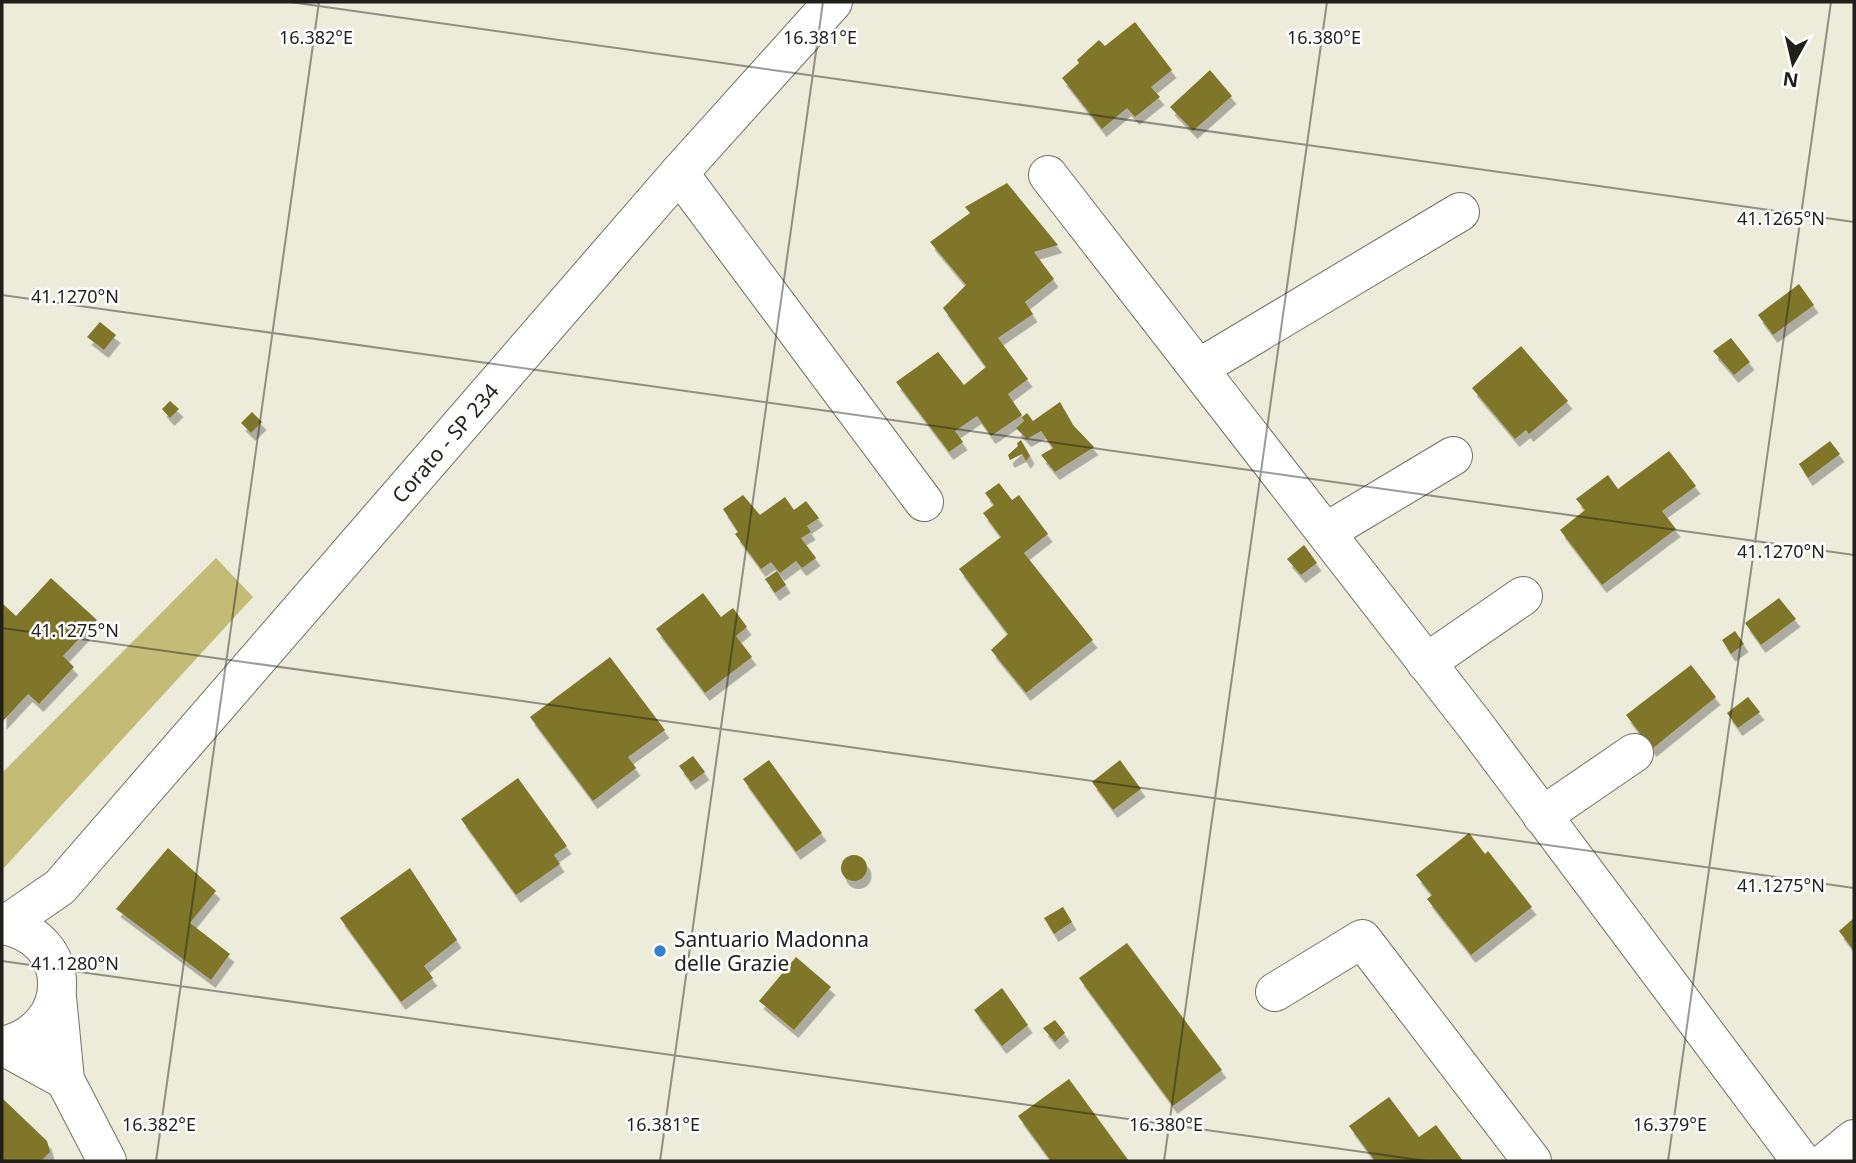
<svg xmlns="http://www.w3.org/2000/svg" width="1856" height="1163" viewBox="0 0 1856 1163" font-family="'Noto Sans',sans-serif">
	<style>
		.green { fill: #c4bb76 }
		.building { fill: #7f762a; filter: url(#shadow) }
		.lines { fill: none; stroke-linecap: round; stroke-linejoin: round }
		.minor-casing { stroke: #717061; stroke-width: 40 }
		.major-casing { stroke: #717061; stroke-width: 40 }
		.minor { stroke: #fff; stroke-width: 38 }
		.major { stroke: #fff; stroke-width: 38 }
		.ticks { fill: none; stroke: #201f19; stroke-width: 2; stroke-opacity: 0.45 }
		.poi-dot { fill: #3380d0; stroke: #fff; stroke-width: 2.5 }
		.labels { text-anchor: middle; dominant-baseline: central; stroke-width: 5; stroke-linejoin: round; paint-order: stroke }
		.street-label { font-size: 21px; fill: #201f19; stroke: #fff }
		.poi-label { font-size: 21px; fill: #201f19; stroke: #fff; text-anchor: start }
		.ticks-label { font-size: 18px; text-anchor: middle; fill: #201f19; stroke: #fff; stroke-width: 5; stroke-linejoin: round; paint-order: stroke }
	</style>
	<defs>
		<filter id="shadow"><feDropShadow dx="4.5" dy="8" stdDeviation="0" flood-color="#0004"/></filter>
	</defs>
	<rect width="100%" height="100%" fill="#edebda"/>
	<polygon class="green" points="216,558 253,597 2,870 2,773"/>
	<g class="building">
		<polygon points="1135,22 1172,70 1151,87 1160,97 1135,117 1127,108 1102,129 1062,78 1079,63 1077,60 1099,40 1105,46"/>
		<polygon points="1210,70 1232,96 1193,131 1170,107"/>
		<polygon points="1007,183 1058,245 1034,252 1054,279 1025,302 1033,314 998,338 1028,379 1008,394 1022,415 991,436 977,416 955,431 963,442 949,452 896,382 938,352 964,385 986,367 943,308 966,285 930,242 970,213 965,207"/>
		<polygon points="1799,284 1814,305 1773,335 1758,315"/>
		<polygon points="100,322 116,335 104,350 87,337"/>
		<polygon points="1731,338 1750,362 1734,375 1713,351"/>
		<polygon points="1521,346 1568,401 1529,434 1526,430 1515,439 1472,388"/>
		<polygon points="170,401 179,409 170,418 162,409"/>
		<polygon points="1060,402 1073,425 1094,447 1055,472 1041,455 1053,448 1041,431 1027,439 1016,428 1024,421 1022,417 1027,413 1033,421"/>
		<polygon points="252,412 262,422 251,433 241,423"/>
		<polygon points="1021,440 1030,456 1026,461 1022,454 1010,460 1008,455 1018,446 1017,443"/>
		<polygon points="1830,441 1840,454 1808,478 1799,464"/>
		<polygon points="1669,451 1696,486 1662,511 1676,529 1602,585 1560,530 1585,510 1576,499 1608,475 1618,489"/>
		<polygon points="999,483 1012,500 1019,495 1048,534 1024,553 1093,640 1026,693 991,650 1008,634 959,569 1001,537 983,513 994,505 985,493"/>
		<polygon points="743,495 760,515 785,497 794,510 806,501 819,518 807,526 811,532 801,538 816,558 802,568 796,561 780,573 771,562 761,569 735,534 738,532 723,509"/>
		<polygon points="1304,545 1317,563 1301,575 1287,559"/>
		<polygon points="777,571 786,585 775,593 765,579"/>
		<polygon points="51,578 97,620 63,656 74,667 39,704 28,694 2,722 2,603 16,616"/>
		<polygon points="703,593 721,617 733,608 747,627 736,636 752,657 705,693 656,629"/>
		<polygon points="1779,598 1796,619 1761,645 1745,623"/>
		<polygon points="1735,631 1744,644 1731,654 1722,640"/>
		<polygon points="610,657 665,730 628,757 636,768 593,801 530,717"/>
		<polygon points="1691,665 1716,697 1652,749 1626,715"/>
		<polygon points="1748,697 1760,712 1738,728 1727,713"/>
		<polygon points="693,756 705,772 691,782 679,766"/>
		<polygon points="769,760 822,833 796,852 743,779"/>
		<polygon points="1120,760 1141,789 1113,810 1092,782"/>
		<polygon points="518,778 567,846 554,855 560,864 516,895 461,819"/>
		<polygon points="1469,833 1485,854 1488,851 1532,907 1471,955 1427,899 1432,895 1416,875"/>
		<polygon points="168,848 216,891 190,923 230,954 211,980 116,909"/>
		<circle cx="854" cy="868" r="13"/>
		<polygon points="410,868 457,940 424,966 433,978 401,1002 340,918"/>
		<polygon points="1063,907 1072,922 1054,934 1044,918"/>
		<polygon points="1854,918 1854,951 1839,931"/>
		<polygon points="1127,943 1222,1070 1173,1106 1079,978"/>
		<polygon points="796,957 831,987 794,1030 759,1001"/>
		<polygon points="1002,988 1028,1025 1002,1046 974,1010"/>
		<polygon points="1055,1020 1065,1033 1055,1042 1043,1028"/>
		<polygon points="1069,1079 1129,1161 1051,1161 1018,1116"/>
		<polygon points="1389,1097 1419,1137 1436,1125 1463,1161 1375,1161 1349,1126"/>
		<polygon points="2,1098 47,1141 50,1152 41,1161 2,1161"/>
	</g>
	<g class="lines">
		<defs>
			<g id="minor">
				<polyline points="679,173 924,502"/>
				<polyline points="1048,175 1475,725 1801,1161"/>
				<polyline points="1199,368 1460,212"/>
				<polyline points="1326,532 1453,456"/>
				<polyline points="1426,663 1523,596"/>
				<polyline points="1542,816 1634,753"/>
				<polyline points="1275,992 1362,939 1532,1161"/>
				<polyline points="57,997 65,1080 107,1161"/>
				<polyline points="3,1046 65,1080"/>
				<polyline points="1827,1161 1854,1139"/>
			</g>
			<g id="major">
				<path d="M2,925C75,936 76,1030 2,1046"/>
				<polyline points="5,925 60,887 679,173 833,2"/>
			</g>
		</defs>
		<use href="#minor" class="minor-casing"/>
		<use href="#major" class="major-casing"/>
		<use href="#minor" class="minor"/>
		<use href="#major" class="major"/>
	</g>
	<path class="ticks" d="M290,2L1854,222M2,295L1854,555M2,628L1854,888M2,961L1427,1161M156,1161L319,2M660,1161L823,2M1164,1161L1327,2M1668,1161L1831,2"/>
	<circle class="poi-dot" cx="660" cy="951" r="7"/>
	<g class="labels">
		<g class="street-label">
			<text transform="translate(445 443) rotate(-49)">Corato - SP 234</text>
		</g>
		<g class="poi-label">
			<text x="674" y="939">Santuario Madonna<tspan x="674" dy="24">delle Grazie</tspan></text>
		</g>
	</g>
	<g class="ticks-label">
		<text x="316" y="44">16.382°E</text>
		<text x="820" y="44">16.381°E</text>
		<text x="1324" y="44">16.380°E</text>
		<text x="1781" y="225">41.1265°N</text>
		<text x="75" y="303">41.1270°N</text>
		<text x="1781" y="558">41.1270°N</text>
		<text x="75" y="637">41.1275°N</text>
		<text x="1781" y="892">41.1275°N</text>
		<text x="75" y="970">41.1280°N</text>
		<text x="159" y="1131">16.382°E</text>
		<text x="663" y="1131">16.381°E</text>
		<text x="1166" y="1131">16.380°E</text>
		<text x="1670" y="1131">16.379°E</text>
	</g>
	<rect width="1856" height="1163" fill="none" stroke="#201f19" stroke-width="7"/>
	<g transform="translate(1793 63) rotate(188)" stroke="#ffffff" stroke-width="5" paint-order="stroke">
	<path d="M0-5L12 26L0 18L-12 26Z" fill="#201f19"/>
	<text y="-10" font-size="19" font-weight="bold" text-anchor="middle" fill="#201f19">N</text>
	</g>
</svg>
